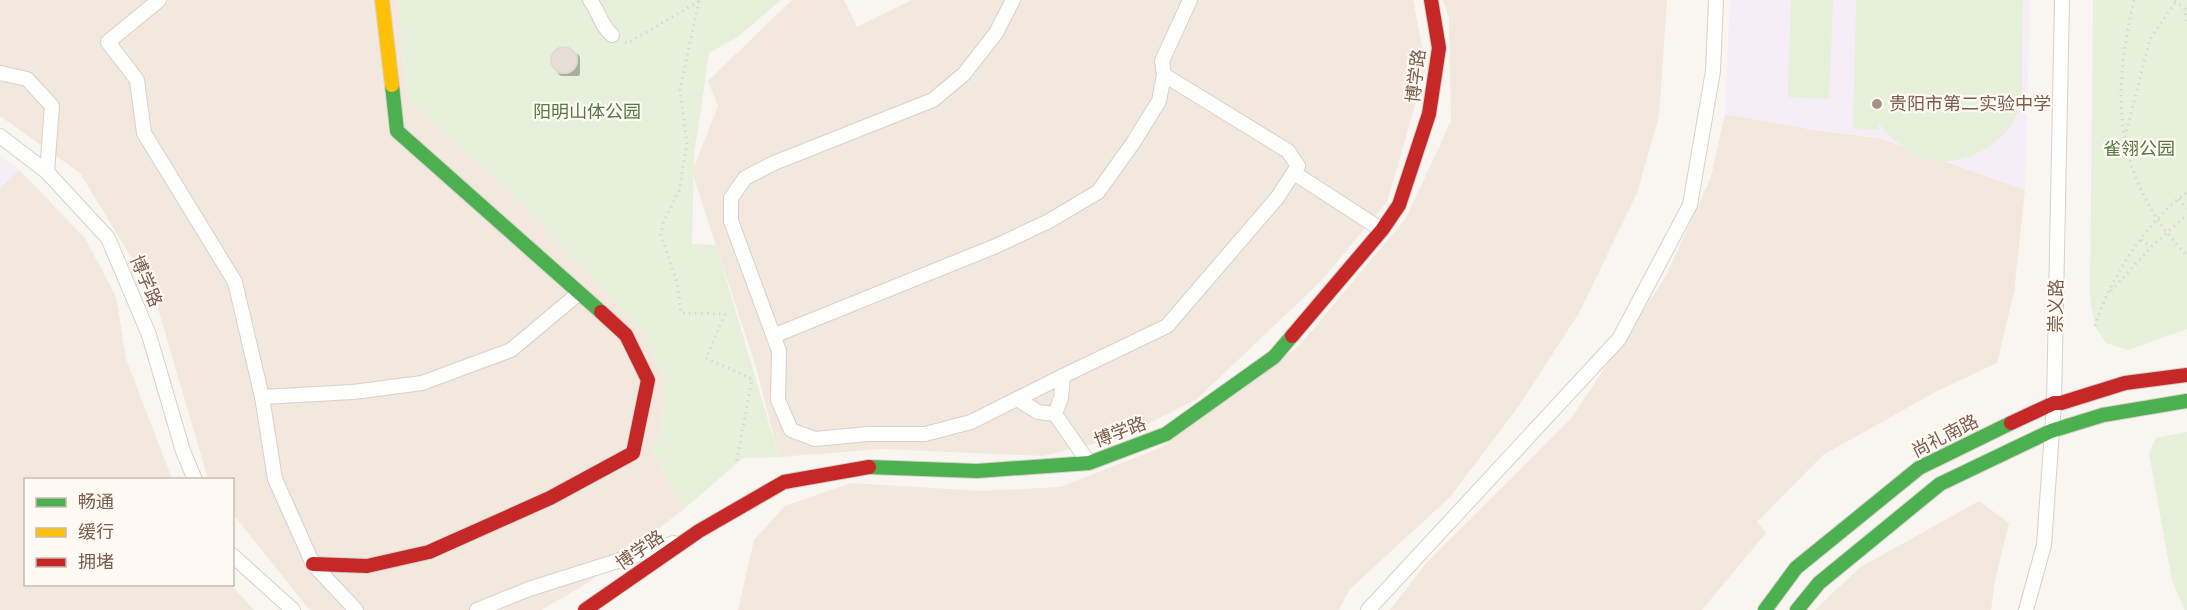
<svg xmlns="http://www.w3.org/2000/svg" width="2187" height="610" viewBox="0 0 2187 610" font-family="Montserrat,'Noto Sans SC',sans-serif">
	<style>
		.residential { fill: #f2e8de }
		.education { fill: #f6eef6 }
		.green { fill: #e7f0db }
		.building { fill: #e6ded7; stroke: #e2d8d2; stroke-width: 1.5; filter: url(#shadow) }
		.lines { fill: none; stroke-linecap: round; stroke-linejoin: round }
		.street-casing { stroke: #d7d1cb; stroke-width: 16 }
		.fast-casing { stroke: #d9d2cb; stroke-width: 16 }
		.slow-casing { stroke: #d9d2cb; stroke-width: 16 }
		.jam-casing { stroke: #d9d2cb; stroke-width: 16 }
		.path { stroke: #dcd5d0; stroke-width: 3; stroke-dasharray: 1.5 4.5; stroke-linecap: butt }
		.street { stroke: #fefefd; stroke-width: 14 }
		.fast { stroke: #4caf50; stroke-width: 14 }
		.slow { stroke: #ffc107; stroke-width: 14 }
		.jam { stroke: #c62828; stroke-width: 14 }
		.poi-dot { fill: #a69286; stroke: #fffaf3; stroke-width: 2 }
		.labels { text-anchor: middle; dominant-baseline: central; stroke-width: 4.5; stroke-linejoin: round; paint-order: stroke }
		.street-label { font-size: 18px; fill: #7a5c4d; stroke: #fffaf3 }
		.poi-label { font-size: 18px; fill: #7a5c4d; stroke: #fffaf3; text-anchor: start }
		.park-label { font-size: 18px; fill: #537a41; stroke: #fffaf3 }
	</style>
	<defs>
		<filter id="shadow"><feDropShadow dx="5.5" dy="5.5" stdDeviation="0" flood-color="#0004"/></filter>
	</defs>
	<rect width="100%" height="100%" fill="#f9f5f0"/>
	<g class="residential">
		<polygon points="0,0 398,0 407,98 513,195 647,335 666,387 660,435 653,451 684,509 586,584 541,610 313,610 308,608 233,514 232,480 208,479 154,295 80,173 0,116"/>
		<polygon points="792,0 844,0 857,27 912,0 1413,0 1426,67 1387,202 1320,282 1197,399 1122,437 1043,456 882,449 779,457 756,367 692,172 718,106 708,81"/>
		<polygon points="1443,0 1667,0 1659,116 1637,193 1579,313 1518,407 1450,497 1349,590 1339,610 738,610 754,540 785,506 851,483 981,491 1060,487 1160,448 1299,346 1406,218 1451,121 1449,18"/>
		<polygon points="1725,114 1815,130 1879,138 2025,190 2014,292 1997,363 1937,391 1823,455 1757,522 1766,533 1702,610 1390,610 1427,562 1570,420 1666,276 1711,177"/>
		<polygon points="19,170 85,238 116,297 126,359 172,479 26,480 26,584 231,585 254,610 0,610 0,188"/>
		<polygon points="1979,501 2009,523 1995,580 1991,610 1815,610 1859,568"/>
	</g>
	<g class="education">
		<polygon points="1730,0 2030,0 2025,190 1879,138 1815,130 1725,114"/>
		<polygon points="0,155 19,170 0,188"/>
	</g>
	<g class="green">
		<polygon points="398,0 781,0 739,36 709,53 694,156 692,244 716,245 779,457 743,458 684,509 653,451 660,435 666,387 647,335 513,195 407,98"/>
		<polygon points="1791,0 1833,0 1829,99 1788,97"/>
		<path d="M1856,0H2023C2022,23 2022,46 2022,69C2022,79 2023,91 2021,101C2013,140 1970,166 1930,161C1910,157 1892,138 1879,124L1878,130L1853,128Z"/>
		<polygon points="2093,0 2187,0 2187,329 2128,350 2106,343 2095,326 2090,298"/>
		<polygon points="2187,432 2187,610 2185,610 2172,581 2149,453 2156,438"/>
	</g>
	<circle class="building" cx="564" cy="60" r="13"/>
	<g class="lines">
		<defs>
			<g id="street">
				<polyline points="159,0 108,42 137,80 144,133 235,282 262,397 275,479 313,564 356,610"/>
				<path d="M590,0C600,13 600,25 612,35"/>
				<polyline points="1013,0 996,33 964,74 933,100 774,163 745,178 731,198 731,221 779,351 778,400 791,430 815,439 868,434 925,434 971,422 1017,399 1038,412 1055,414"/>
				<polyline points="0,73 27,79 52,106 47,172"/>
				<polyline points="0,136 47,172 108,238 149,335 183,451 195,480"/>
				<polyline points="1294,173 1382,230"/>
				<polyline points="773,336 996,246 1049,221 1098,192 1133,143 1159,101 1164,75 1162,61 1190,0"/>
				<polyline points="262,397 353,392 422,383 511,350 579,293"/>
				<polyline points="1017,399 1063,376"/>
				<polyline points="1089,463 1055,414 1061,398 1063,376 1167,326 1277,198 1298,166 1288,151 1164,75"/>
				<polyline points="232,555 293,610"/>
				<polyline points="477,610 529,589 674,543"/>
				<polyline points="1368,610 1619,339 1690,205 1713,71 1716,0"/>
				<polyline points="2026,610 2044,545 2054,403 2062,0"/>
			</g>
			<g id="fast">
				<polyline points="392,85 397,131 601,312"/>
				<polyline points="869,467 977,471 1089,463 1166,434 1274,357 1292,336"/>
				<polyline points="1765,610 1796,568 1919,468 2011,423"/>
				<polyline points="1797,610 1819,583 1940,484 2051,431 2103,415 2187,401"/>
			</g>
			<polyline id="slow" points="382,0 392,85"/>
			<g id="jam">
				<polyline points="1292,336 1382,230 1399,205 1429,114 1439,48 1431,0"/>
				<polyline points="2011,423 2054,403 2061,403 2125,383 2187,375"/>
				<polyline points="313,564 367,566 429,552 550,498 633,453 648,380 626,335 601,312"/>
				<polyline points="585,610 699,531 784,482 869,467"/>
			</g>
		</defs>
		<use href="#street" class="street-casing"/>
		<use href="#fast" class="fast-casing"/>
		<use href="#slow" class="slow-casing"/>
		<use href="#jam" class="jam-casing"/>
		<g class="path">
			<path d="M2134,0C2116,80 2111,148 2158,220C2166,233 2177,244 2187,256"/>
			<polyline points="2175,0 2185,9 2187,23"/>
			<polyline points="699,1 680,89 687,143 679,191 663,223 661,235 677,282 681,313 725,314 706,358 752,379 736,464"/>
			<polyline points="625,42 628,43 699,1"/>
			<polyline points="2125,137 2150,39 2176,1"/>
			<polyline points="2179,199 2187,209"/>
			<polyline points="2141,240 2151,247"/>
			<polyline points="2111,291 2151,247 2187,215"/>
			<path d="M2095,326C2110,278 2146,222 2187,192"/>
		</g>
		<use href="#street" class="street"/>
		<use href="#fast" class="fast"/>
		<use href="#slow" class="slow"/>
		<use href="#jam" class="jam"/>
	</g>
	<circle class="poi-dot" cx="1877" cy="104" r="6"/>
	<g class="labels">
		<g class="street-label">
			<text transform="translate(1416 76) rotate(-83)">博学路</text>
			<text transform="translate(146 281) rotate(67)">博学路</text>
			<text transform="translate(2056 306) rotate(-89)">崇义路</text>
			<text transform="translate(1120 432) rotate(-21)">博学路</text>
			<text transform="translate(1945 436) rotate(-27)">尚礼南路</text>
			<text transform="translate(640 550) rotate(-35)">博学路</text>
		</g>
		<g class="poi-label">
			<text x="1889" y="104">贵阳市第二实验中学</text>
		</g>
		<g class="park-label">
			<text x="587" y="112">阳明山体公园</text>
			<text x="2139" y="149">雀翎公园</text>
		</g>
	</g>
	<rect x="24" y="478" width="210" height="108" fill="#fffaf3" stroke="#cabbb1" stroke-width="1.5"/>
	<rect x="36" y="498" width="30" height="9" fill="#4caf50" stroke="#cabbb1" stroke-width="1.5"/>
	<text x="78" y="508" font-size="18" fill="#7a5c4d">畅通</text>
	<rect x="36" y="528" width="30" height="9" fill="#ffc107" stroke="#cabbb1" stroke-width="1.5"/>
	<text x="78" y="538" font-size="18" fill="#7a5c4d">缓行</text>
	<rect x="36" y="558" width="30" height="9" fill="#c62828" stroke="#cabbb1" stroke-width="1.5"/>
	<text x="78" y="568" font-size="18" fill="#7a5c4d">拥堵</text>
</svg>
